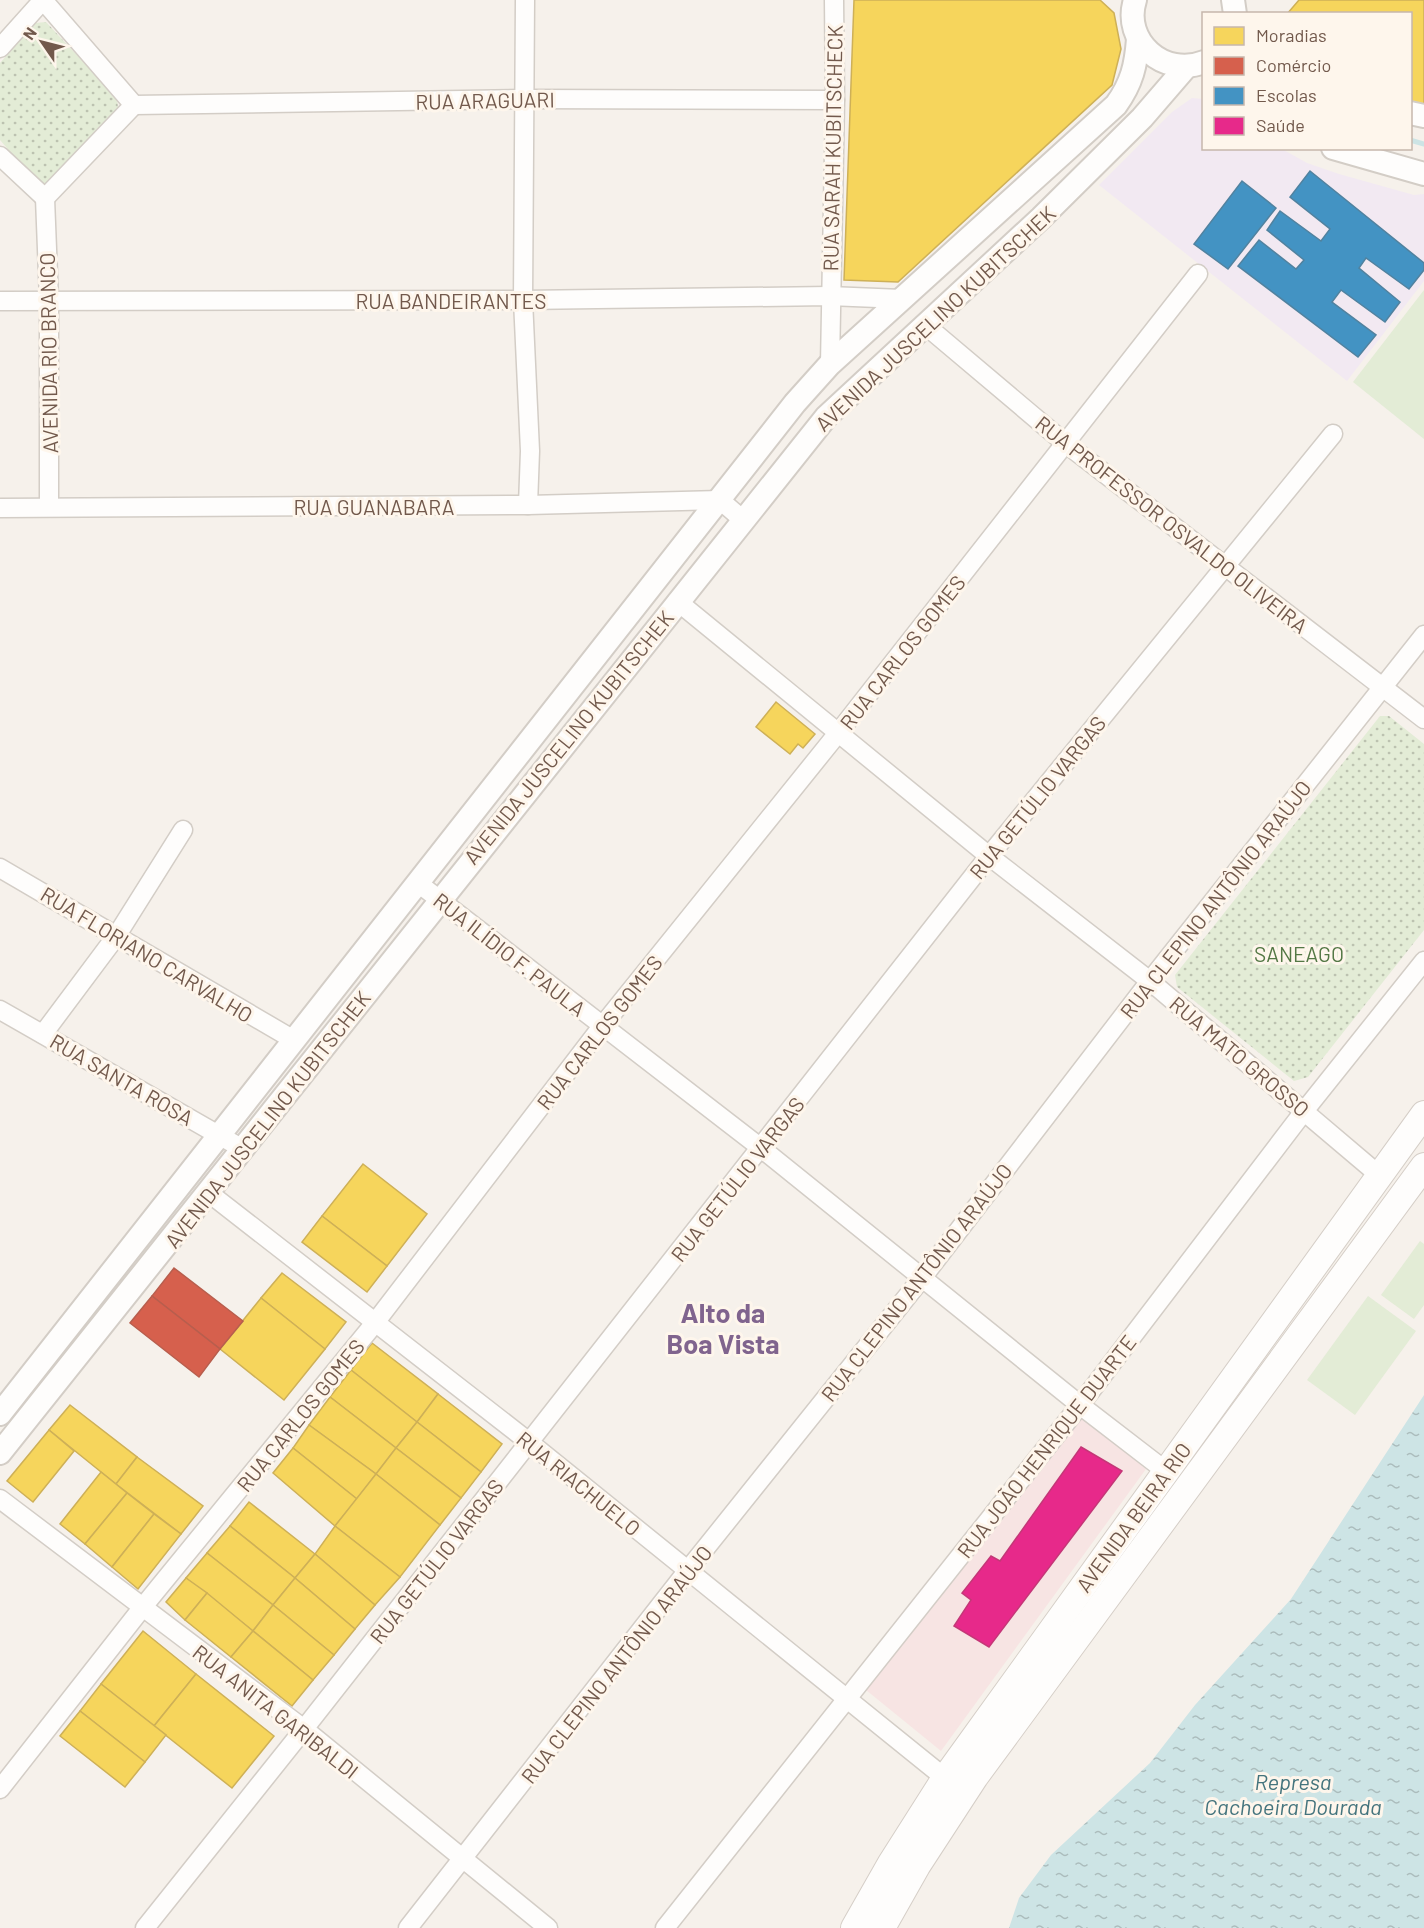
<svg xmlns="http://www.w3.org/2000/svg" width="1424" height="1928" font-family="Barlow,sans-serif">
<defs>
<pattern id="park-dots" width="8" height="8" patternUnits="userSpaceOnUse" patternTransform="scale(1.5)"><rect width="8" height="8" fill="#e3ecd6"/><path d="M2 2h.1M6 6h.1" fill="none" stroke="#bcc2b0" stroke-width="1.8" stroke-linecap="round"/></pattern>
<pattern id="water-ripples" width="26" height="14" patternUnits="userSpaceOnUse" patternTransform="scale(1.5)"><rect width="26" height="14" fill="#cde4e5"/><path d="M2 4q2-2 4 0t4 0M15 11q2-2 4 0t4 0" fill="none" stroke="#abbcbc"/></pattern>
</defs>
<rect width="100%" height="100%" fill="#f6f1eb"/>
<polygon fill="#f2e9f2" points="1192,98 1203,99 1204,148 1282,149 1307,163 1339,174 1414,195 1424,194 1424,281 1347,381 1099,185 1172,112"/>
<polygon fill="#f7e4e3" points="1079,1415 1146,1469 941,1751 866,1690"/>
<g fill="url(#park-dots)">
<polygon points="46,22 117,98 118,108 48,184 38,184 0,140 0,63 35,23"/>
<polygon points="1380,716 1389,716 1424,744 1424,930 1308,1077 1294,1081 1177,987 1175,975"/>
</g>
<g fill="#e3ecd6">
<polygon points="1424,290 1424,439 1353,382"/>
<polygon points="1420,1241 1424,1244 1424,1305 1414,1319 1381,1295"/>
<polygon points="1368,1296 1416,1331 1355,1415 1307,1380"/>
</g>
<polygon fill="url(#water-ripples)" points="1424,1395 1424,1928 1009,1928 1019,1898 1051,1855 1150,1763 1195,1705 1291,1599"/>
<g fill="#f6d55c" stroke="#ceb057" stroke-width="1.5">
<polygon points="854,0 1100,0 1114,13 1121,49 1112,85 898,282 844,280"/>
<polygon points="1299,0 1424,0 1424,106 1410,104 1410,14 1287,14"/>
<polygon points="776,702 815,734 803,748 798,744 790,754 756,727"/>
<polygon points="363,1164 427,1214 387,1266 322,1216"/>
<polygon points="322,1216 387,1266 367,1292 302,1242"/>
<polygon points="282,1273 346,1322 325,1349 261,1298"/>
<polygon points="261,1298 325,1349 284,1400 220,1349"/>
<polygon points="372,1343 438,1394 417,1422 351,1370"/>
<polygon points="351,1370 417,1422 396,1448 330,1397"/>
<polygon points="438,1394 502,1444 481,1472 417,1422"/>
<polygon points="330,1397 396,1448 376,1474 309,1425"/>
<polygon points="70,1405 137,1457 116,1484 49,1430"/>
<polygon points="417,1422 481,1472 461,1498 396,1448"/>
<polygon points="309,1425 376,1474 357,1499 293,1448"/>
<polygon points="49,1430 74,1451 33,1502 7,1481"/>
<polygon points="293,1448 357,1499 335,1526 273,1473"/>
<polygon points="396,1448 461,1498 440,1525 376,1474"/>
<polygon points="137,1457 203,1506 181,1534 116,1484"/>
<polygon points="101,1472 127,1493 85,1544 60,1524"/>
<polygon points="376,1474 440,1525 400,1577 335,1526"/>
<polygon points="127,1493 154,1514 112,1567 85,1544"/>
<polygon points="249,1502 315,1554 295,1578 230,1526"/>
<polygon points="154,1514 181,1534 138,1589 112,1567"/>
<polygon points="230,1526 295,1578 273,1605 207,1553"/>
<polygon points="335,1526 400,1577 375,1605 315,1554"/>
<polygon points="207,1553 273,1605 253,1631 186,1578"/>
<polygon points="315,1554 375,1605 355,1629 295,1578"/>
<polygon points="186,1578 207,1593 185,1620 166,1602"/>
<polygon points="295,1578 355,1629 334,1655 273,1605"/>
<polygon points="207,1593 253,1631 231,1657 185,1620"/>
<polygon points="273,1605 334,1655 313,1680 253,1631"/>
<polygon points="143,1631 196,1674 154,1726 101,1684"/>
<polygon points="253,1631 313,1680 292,1706 231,1657"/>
<polygon points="196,1674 274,1736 232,1788 154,1726"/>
<polygon points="101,1684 166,1735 145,1762 80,1711"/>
<polygon points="80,1711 145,1762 125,1787 60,1736"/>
</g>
<g fill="#d6604d" stroke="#b85e4d" stroke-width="1.5">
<polygon points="174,1268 243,1321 220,1349 152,1296"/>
<polygon points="152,1296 220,1349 199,1377 130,1323"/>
</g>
<g fill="#4393c3" stroke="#51829f" stroke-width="1.5">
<polygon points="1310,171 1424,263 1424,270 1409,289 1366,258 1359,268 1400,302 1385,322 1341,290 1332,302 1376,335 1358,357 1238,266 1259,240 1296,269 1304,260 1267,230 1280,211 1321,241 1330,229 1290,197"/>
<polygon points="1242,181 1276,208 1228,269 1194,244"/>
</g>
<polygon fill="#e7298a" stroke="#c43777" stroke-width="1.5" points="1081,1447 1122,1471 989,1647 954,1626 971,1600 962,1593 991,1556 1000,1561"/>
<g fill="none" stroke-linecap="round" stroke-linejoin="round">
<polyline stroke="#cde4e5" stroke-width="5" points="1410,140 1424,144"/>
<g stroke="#d3cdc6" stroke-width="21">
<g id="minor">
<polyline points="525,0 523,300 530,451 528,505"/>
<polyline points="0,48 43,0"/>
<polyline points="134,105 525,99 835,100"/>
<polyline points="0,156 45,198 134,105 43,0"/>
<polyline points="45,198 49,300 49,507"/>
<polyline points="0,301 523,300 829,296 902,299"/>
<polyline points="924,324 1065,443 1424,719"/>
<polyline points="830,364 835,100 834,0"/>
<polyline points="0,508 528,505 720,500 742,519"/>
<polyline points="677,601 989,856 1150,981 1379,1175"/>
<polyline points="0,868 294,1040"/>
<polyline points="418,883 761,1148 1080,1405 1167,1472"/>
<polyline points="0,1010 243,1149"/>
<polyline points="43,1034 117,935 183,830"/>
<polyline points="209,1193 529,1442 945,1778"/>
<polyline points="0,1499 304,1729 548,1928"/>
<polyline points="0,1789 142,1608 374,1324 603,1025 838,733 1198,274"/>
<polyline points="145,1928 304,1729 989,856 1333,434"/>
<polyline points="408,1928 688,1570 922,1278 1150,981 1424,635"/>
<polyline points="665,1928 1080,1405 1305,1110 1424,961"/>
</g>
</g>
<g stroke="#d3cdc6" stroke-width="26">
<g id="tertiary">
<path d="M1135 0C1122 41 1164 78 1204 62"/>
<polyline points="1233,0 1235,14"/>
<polyline points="1410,113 1424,116"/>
<polyline points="1333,148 1424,174"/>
<path d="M0 1414 795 403 830 364 1116 105C1132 83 1136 65 1138 39"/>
<polyline points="0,1453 826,417 1041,218 1142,118 1186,67"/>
</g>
</g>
<g stroke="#d5cec7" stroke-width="28">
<g id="secondary">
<polyline points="854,1928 891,1863 945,1778 1424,1114"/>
<polyline points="882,1928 917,1866 975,1777 1424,1166"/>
</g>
</g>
<use href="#minor" stroke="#fefdfc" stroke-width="18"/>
<use href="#tertiary" stroke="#fefdfc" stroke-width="22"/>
<use href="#secondary" stroke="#fefdfc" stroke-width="26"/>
</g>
<g text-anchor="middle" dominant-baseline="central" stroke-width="6" stroke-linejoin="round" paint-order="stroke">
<g font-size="21" fill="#72594c" stroke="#fef6ec">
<text transform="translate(485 100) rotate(-1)">RUA ARAGUARI</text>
<text transform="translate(832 148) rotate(-89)">RUA SARAH KUBITSCHECK</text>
<text x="451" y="300">RUA BANDEIRANTES</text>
<text transform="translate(935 318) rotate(-43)">AVENIDA JUSCELINO KUBITSCHEK</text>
<text transform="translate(48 353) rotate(-91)">AVENIDA RIO BRANCO</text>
<text x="374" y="506">RUA GUANABARA</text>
<text transform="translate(1172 524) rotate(38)">RUA PROFESSOR OSVALDO OLIVEIRA</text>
<text transform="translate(902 652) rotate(-52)">RUA CARLOS GOMES</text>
<text transform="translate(568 737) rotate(-51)">AVENIDA JUSCELINO KUBITSCHEK</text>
<text transform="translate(1037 797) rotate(-51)">RUA GETÚLIO VARGAS</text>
<text transform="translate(1215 899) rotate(-52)">RUA CLEPINO ANTÔNIO ARAÚJO</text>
<text transform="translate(147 954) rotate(31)">RUA FLORIANO CARVALHO</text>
<text transform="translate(510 954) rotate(38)">RUA ILÍDIO F. PAULA</text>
<text transform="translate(599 1032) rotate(-52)">RUA CARLOS GOMES</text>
<text transform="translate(1240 1056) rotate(40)">RUA MATO GROSSO</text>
<text transform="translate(122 1079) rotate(30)">RUA SANTA ROSA</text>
<text transform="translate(267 1119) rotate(-52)">AVENIDA JUSCELINO KUBITSCHEK</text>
<text transform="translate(737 1179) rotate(-52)">RUA GETÚLIO VARGAS</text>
<text transform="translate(916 1282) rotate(-52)">RUA CLEPINO ANTÔNIO ARAÚJO</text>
<text transform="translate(300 1415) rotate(-51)">RUA CARLOS GOMES</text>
<text transform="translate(1046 1446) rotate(-52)">RUA JOÃO HENRIQUE DUARTE</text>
<text transform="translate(579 1483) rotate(39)">RUA RIACHUELO</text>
<text transform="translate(1133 1517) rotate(-54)">AVENIDA BEIRA RIO</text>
<text transform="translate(436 1561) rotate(-52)">RUA GETÚLIO VARGAS</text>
<text transform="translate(616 1664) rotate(-52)">RUA CLEPINO ANTÔNIO ARAÚJO</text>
<text transform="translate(276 1711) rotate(38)">RUA ANITA GARIBALDI</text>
</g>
<g font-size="21" fill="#547845" stroke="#fef6ec">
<text x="1299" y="953">SANEAGO</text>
</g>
<g font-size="22" font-style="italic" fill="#44747d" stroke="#fef6ec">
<text x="1293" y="1781">Represa<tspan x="1293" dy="25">Cachoeira Dourada</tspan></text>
</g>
<g font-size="27" font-weight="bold" fill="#80648e" stroke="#fef6ec">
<text x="723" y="1312">Alto da<tspan x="723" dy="31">Boa Vista</tspan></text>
</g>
</g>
<rect x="1202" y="12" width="210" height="138" fill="#fef6ec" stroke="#c6b7ac" stroke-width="1.5"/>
<rect x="1214" y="27" width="30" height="18" fill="#f6d55c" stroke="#c6b7ac" stroke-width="1.5"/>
<text x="1256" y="42" font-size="18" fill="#72594c">Moradias</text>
<rect x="1214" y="57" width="30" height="18" fill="#d6604d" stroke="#c6b7ac" stroke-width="1.5"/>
<text x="1256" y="72" font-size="18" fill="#72594c">Comércio</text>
<rect x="1214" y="87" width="30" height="18" fill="#4393c3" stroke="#c6b7ac" stroke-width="1.5"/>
<text x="1256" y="102" font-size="18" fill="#72594c">Escolas</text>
<rect x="1214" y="117" width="30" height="18" fill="#e7298a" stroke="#c6b7ac" stroke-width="1.5"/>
<text x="1256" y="132" font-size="18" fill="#72594c">Saúde</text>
<g transform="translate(42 42) rotate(305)" stroke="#fef6ec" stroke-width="4.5" paint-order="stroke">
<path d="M0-4.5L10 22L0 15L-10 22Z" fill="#72594c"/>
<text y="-9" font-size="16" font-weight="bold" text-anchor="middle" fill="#72594c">N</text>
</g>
</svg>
